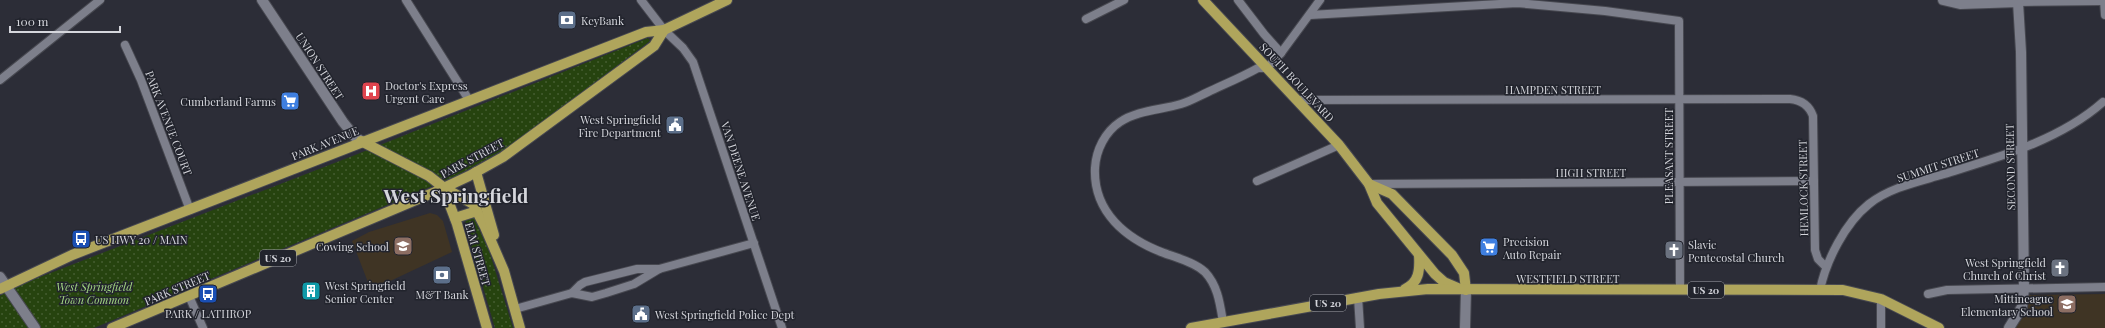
<svg xmlns="http://www.w3.org/2000/svg" width="2105" height="328" font-family="'Playfair Display',serif">
<defs>
<pattern id="park-dots" width="8" height="8" patternUnits="userSpaceOnUse"><rect width="8" height="8" fill="#26430f"/><path d="M2 2h.1M6 6h.1" fill="none" stroke="#455d31" stroke-width="1.8" stroke-linecap="round"/></pattern>
</defs>
<rect width="100%" height="100%" fill="#2c2d37"/>
<g fill="#3f3424">
<polygon points="430,213 437,215 443,221 452,252 371,290 352,241 369,232"/>
<polygon points="2105,294 2105,328 2015,328 2027,312 2029,295"/>
</g>
<g fill="url(#park-dots)">
<polygon points="648,38 650,41 510,146 456,176 94,328 0,328 0,296 17,286 355,155"/>
<polygon points="471,216 474,218 490,254 513,328 495,328 465,225 466,219"/>
</g>
<g fill="none" stroke-linecap="round" stroke-linejoin="round">
<g stroke="#474850" stroke-width="10">
<g id="street">
<polyline points="406,0 469,100"/>
<polyline points="641,0 664,30 683,48 693,62 782,328"/>
<polyline points="1238,0 1264,34 1281,53"/>
<polyline points="2104,0 2105,15"/>
<polyline points="2018,2 2105,1"/>
<polyline points="1310,15 1517,3 1605,11 1679,21 1680,290"/>
<polyline points="1086,19 1124,0"/>
<polyline points="125,45 141,80 190,210"/>
<polyline points="0,80 100,0"/>
<path d="M1297 100 1790 99C1801 100 1809 105 1813 116L1815 250 1818 259 1826 267"/>
<polyline points="1257,181 1339,145"/>
<polyline points="1372,184 1814,181"/>
<path d="M1820 290C1826 261 1845 223 1869 204 1889 188 1917 182 1941 175 1996 158 2059 141 2103 102"/>
<polyline points="572,293 580,285 585,282 637,269 659,269"/>
<polyline points="1928,294 1947,290 2105,287"/>
<polyline points="189,296 203,328"/>
<polyline points="1358,297 1360,328"/>
<polyline points="1881,299 1881,328"/>
<polyline points="515,309 572,293 592,297 606,293 634,284 659,269 754,243"/>
<path d="M1223 322C1220 304 1218 286 1205 272 1194 262 1177 258 1164 253 1126 239 1093 212 1095 168 1096 150 1105 132 1120 122 1138 110 1161 110 1181 104 1191 101 1199 96 1208 92 1225 84 1242 77 1258 68H1267L1281 53 1320 0"/>
</g>
</g>
<g stroke="#474850" stroke-width="12">
<g id="secondary">
<polyline points="262,0 343,122 355,137 361,141"/>
<polyline points="1943,0 1960,4 2018,2 2021,52 2024,289 2022,307 2009,328"/>
<polyline points="0,277 35,328"/>
<polyline points="1465,328 1466,290"/>
</g>
</g>
<g stroke="#474850" stroke-width="12">
<g id="primary">
<polyline points="1203,0 1339,145 1369,184 1377,203 1435,274 1444,282 1458,288"/>
<polyline points="361,141 429,176 443,187 473,204 485,227 504,271 520,328"/>
<polyline points="476,172 494,235"/>
<polyline points="1369,184 1392,194 1452,255 1464,273 1466,290"/>
<polyline points="443,187 457,224 487,328"/>
<polyline points="455,218 477,211"/>
<polyline points="0,289 72,255 646,32 664,30"/>
<path d="M1405 289C1419 283 1420 270 1419 255"/>
<polyline points="112,328 435,192 469,176 503,157 654,46 664,30 727,0"/>
<polyline points="1191,328 1379,294 1428,289 1843,290 1881,299 1939,328"/>
</g>
</g>
<use href="#street" stroke="#7d7f8b" stroke-width="8"/>
<use href="#secondary" stroke="#7d7f8b" stroke-width="10"/>
<use href="#primary" stroke="#afa55c" stroke-width="10"/>
</g>
<defs>
<g id="bank-square" transform="scale(1)"><rect x="-9" y="-9" width="18" height="18" rx="4" fill="#5c6f8a" stroke="#22242d"/><path d="M-6-4H6V4H-6ZM0-2.3a2.3 2.3 0 1 0 0 4.6a2.3 2.3 0 1 0 0-4.6Z" fill="#fff"/></g>
<g id="hospital-square" transform="scale(1)"><rect x="-9" y="-9" width="18" height="18" rx="4" fill="#e0444e" stroke="#22242d"/><path d="M-5-5h3v3.5h4V-5h3V5h-3V1.5h-4V5h-3Z" fill="#fff"/></g>
<g id="supermarket-square" transform="scale(1)"><rect x="-9" y="-9" width="18" height="18" rx="4" fill="#3f7fe0" stroke="#22242d"/><path d="M-6-5.5h2.5l.6 2H6L4.5 2H-2.5L-4.4-4H-6ZM-1.5 3.2a1.3 1.3 0 1 0 .1 0ZM3 3.2a1.3 1.3 0 1 0 .1 0Z" fill="#fff"/></g>
<g id="civic-square" transform="scale(1)"><rect x="-9" y="-9" width="18" height="18" rx="4" fill="#5c6f8a" stroke="#22242d"/><path d="M-.6-6.5H3V-4.5H.6V-3L4-1V1h2V6H-6V1h2V-1L-.6-3ZM-1.2 2.5V6h2.4V2.5Z" fill="#fff"/></g>
<g id="bus-square" transform="scale(1)"><rect x="-9" y="-9" width="18" height="18" rx="4" fill="#1a4fb4" stroke="#22242d"/><path d="M-5-6H5V4H4V6H2V4H-2V6H-4V4H-5ZM-3.5-4V0h7V-4ZM-3.5 1.2v1.5H-2V1.2ZM2 1.2v1.5H3.5V1.2Z" fill="#fff"/></g>
<g id="school-square" transform="scale(1)"><rect x="-9" y="-9" width="18" height="18" rx="4" fill="#8d6e63" stroke="#22242d"/><path d="M0-5L7-2L0 1L-7-2ZM-4 1L0 2.5L4 1V4Q0 6-4 4Z" fill="#fff"/></g>
<g id="church-square" transform="scale(1)"><rect x="-9" y="-9" width="18" height="18" rx="4" fill="#6b7280" stroke="#22242d"/><path d="M-1.2-6h2.4v3.5h3.3v2.4h-3.3V6h-2.4V-.1h-3.3v-2.4h3.3Z" fill="#fff"/></g>
<g id="building-square" transform="scale(1)"><rect x="-9" y="-9" width="18" height="18" rx="4" fill="#0f9aa8" stroke="#22242d"/><path d="M-4-6H4V6H1V3H-1V6H-4ZM-2.5-4.3h1.7v1.8h-1.7ZM.8-4.3h1.7v1.8H.8ZM-2.5-1h1.7V.8h-1.7ZM.8-1h1.7V.8H.8Z" fill="#fff"/></g>
</defs>
<g fill-rule="evenodd">
<use href="#bank-square" x="567" y="20"/>
<use href="#hospital-square" x="371" y="91"/>
<use href="#supermarket-square" x="290" y="101"/>
<use href="#civic-square" x="675" y="125"/>
<use href="#bus-square" x="81" y="239"/>
<use href="#school-square" x="403" y="246"/>
<use href="#supermarket-square" x="1489" y="247"/>
<use href="#church-square" x="1674" y="250"/>
<use href="#church-square" x="2060" y="268"/>
<use href="#bank-square" x="442" y="275"/>
<use href="#building-square" x="311" y="291"/>
<use href="#bus-square" x="208" y="294"/>
<use href="#school-square" x="2067" y="304"/>
<use href="#civic-square" x="641" y="314"/>
</g>
<g text-anchor="middle" dominant-baseline="central" stroke-width="3" stroke-linejoin="round" paint-order="stroke">
<g fill="#22242d" stroke="#9fa1a8" stroke-width="1">
<rect x="260" y="250" width="36" height="16" rx="3"/>
<rect x="1688" y="282" width="36" height="16" rx="3"/>
<rect x="1310" y="295" width="36" height="16" rx="3"/>
</g>
<g font-size="10" font-weight="bold" fill="#d5d6dc">
<text x="278" y="258">US 20</text>
<text x="1706" y="290">US 20</text>
<text x="1328" y="303">US 20</text>
</g>
<g font-size="11" fill="#d5d6dc" stroke="#22242d" text-anchor="start">
<text x="581" y="20">KeyBank</text>
<text x="385" y="85">Doctor's Express<tspan x="385" dy="13">Urgent Care</tspan></text>
<text x="276" y="101" text-anchor="end">Cumberland Farms</text>
<text x="661" y="119" text-anchor="end">West Springfield<tspan x="661" dy="13">Fire Department</tspan></text>
<text x="95" y="239">US HWY 20 / MAIN</text>
<text x="1503" y="241">Precision<tspan x="1503" dy="13">Auto Repair</tspan></text>
<text x="1688" y="244">Slavic<tspan x="1688" dy="13">Pentecostal Church</tspan></text>
<text x="389" y="246" text-anchor="end">Cowing School</text>
<text x="2046" y="262" text-anchor="end">West Springfield<tspan x="2046" dy="13">Church of Christ</tspan></text>
<text x="325" y="285">West Springfield<tspan x="325" dy="13">Senior Center</tspan></text>
<text x="442" y="294" text-anchor="middle">M&amp;T Bank</text>
<text x="2053" y="298" text-anchor="end">Mittineague<tspan x="2053" dy="13">Elementary School</tspan></text>
<text x="208" y="313" text-anchor="middle">PARK / LATHROP</text>
<text x="655" y="314">West Springfield Police Dept</text>
</g>
<g font-size="11" fill="#d5d6dc" stroke="#22242d">
<text transform="translate(320 66) rotate(57)">UNION STREET</text>
<text transform="translate(1297 82) rotate(47)">SOUTH BOULEVARD</text>
<text x="1553" y="89">HAMPDEN STREET</text>
<text transform="translate(169 123) rotate(69)">PARK AVENUE COURT</text>
<text transform="translate(325 143) rotate(-22)">PARK AVENUE</text>
<text transform="translate(1668 156) rotate(-90)">PLEASANT STREET</text>
<text transform="translate(472 158) rotate(-28)">PARK STREET</text>
<text transform="translate(1938 165) rotate(-18)">SUMMIT STREET</text>
<text transform="translate(2010 167) rotate(-91)">SECOND STREET</text>
<text transform="translate(741 171) rotate(72)">VAN DEENE AVENUE</text>
<text x="1591" y="172">HIGH STREET</text>
<text transform="translate(1803 188) rotate(-91)">HEMLOCK STREET</text>
<text transform="translate(478 254) rotate(74)">ELM STREET</text>
<text x="1568" y="278">WESTFIELD STREET</text>
<text transform="translate(177 288) rotate(-23)">PARK STREET</text>
</g>
<g font-size="11" font-style="italic" fill="#a2d582" stroke="#22242d">
<text x="94" y="286">West Springfield<tspan x="94" dy="13">Town Common</tspan></text>
</g>
<g font-size="19" font-weight="bold" fill="#d5d6dc" stroke="#22242d">
<text x="456" y="195">West Springfield</text>
</g>
</g>
<path d="M10 26v6h110v-6" fill="none" stroke="#d5d6dc" stroke-width="2"/>
<text x="16" y="26" font-size="12" fill="#d5d6dc" stroke="#22242d" stroke-width="3" paint-order="stroke">100 m</text>
</svg>
